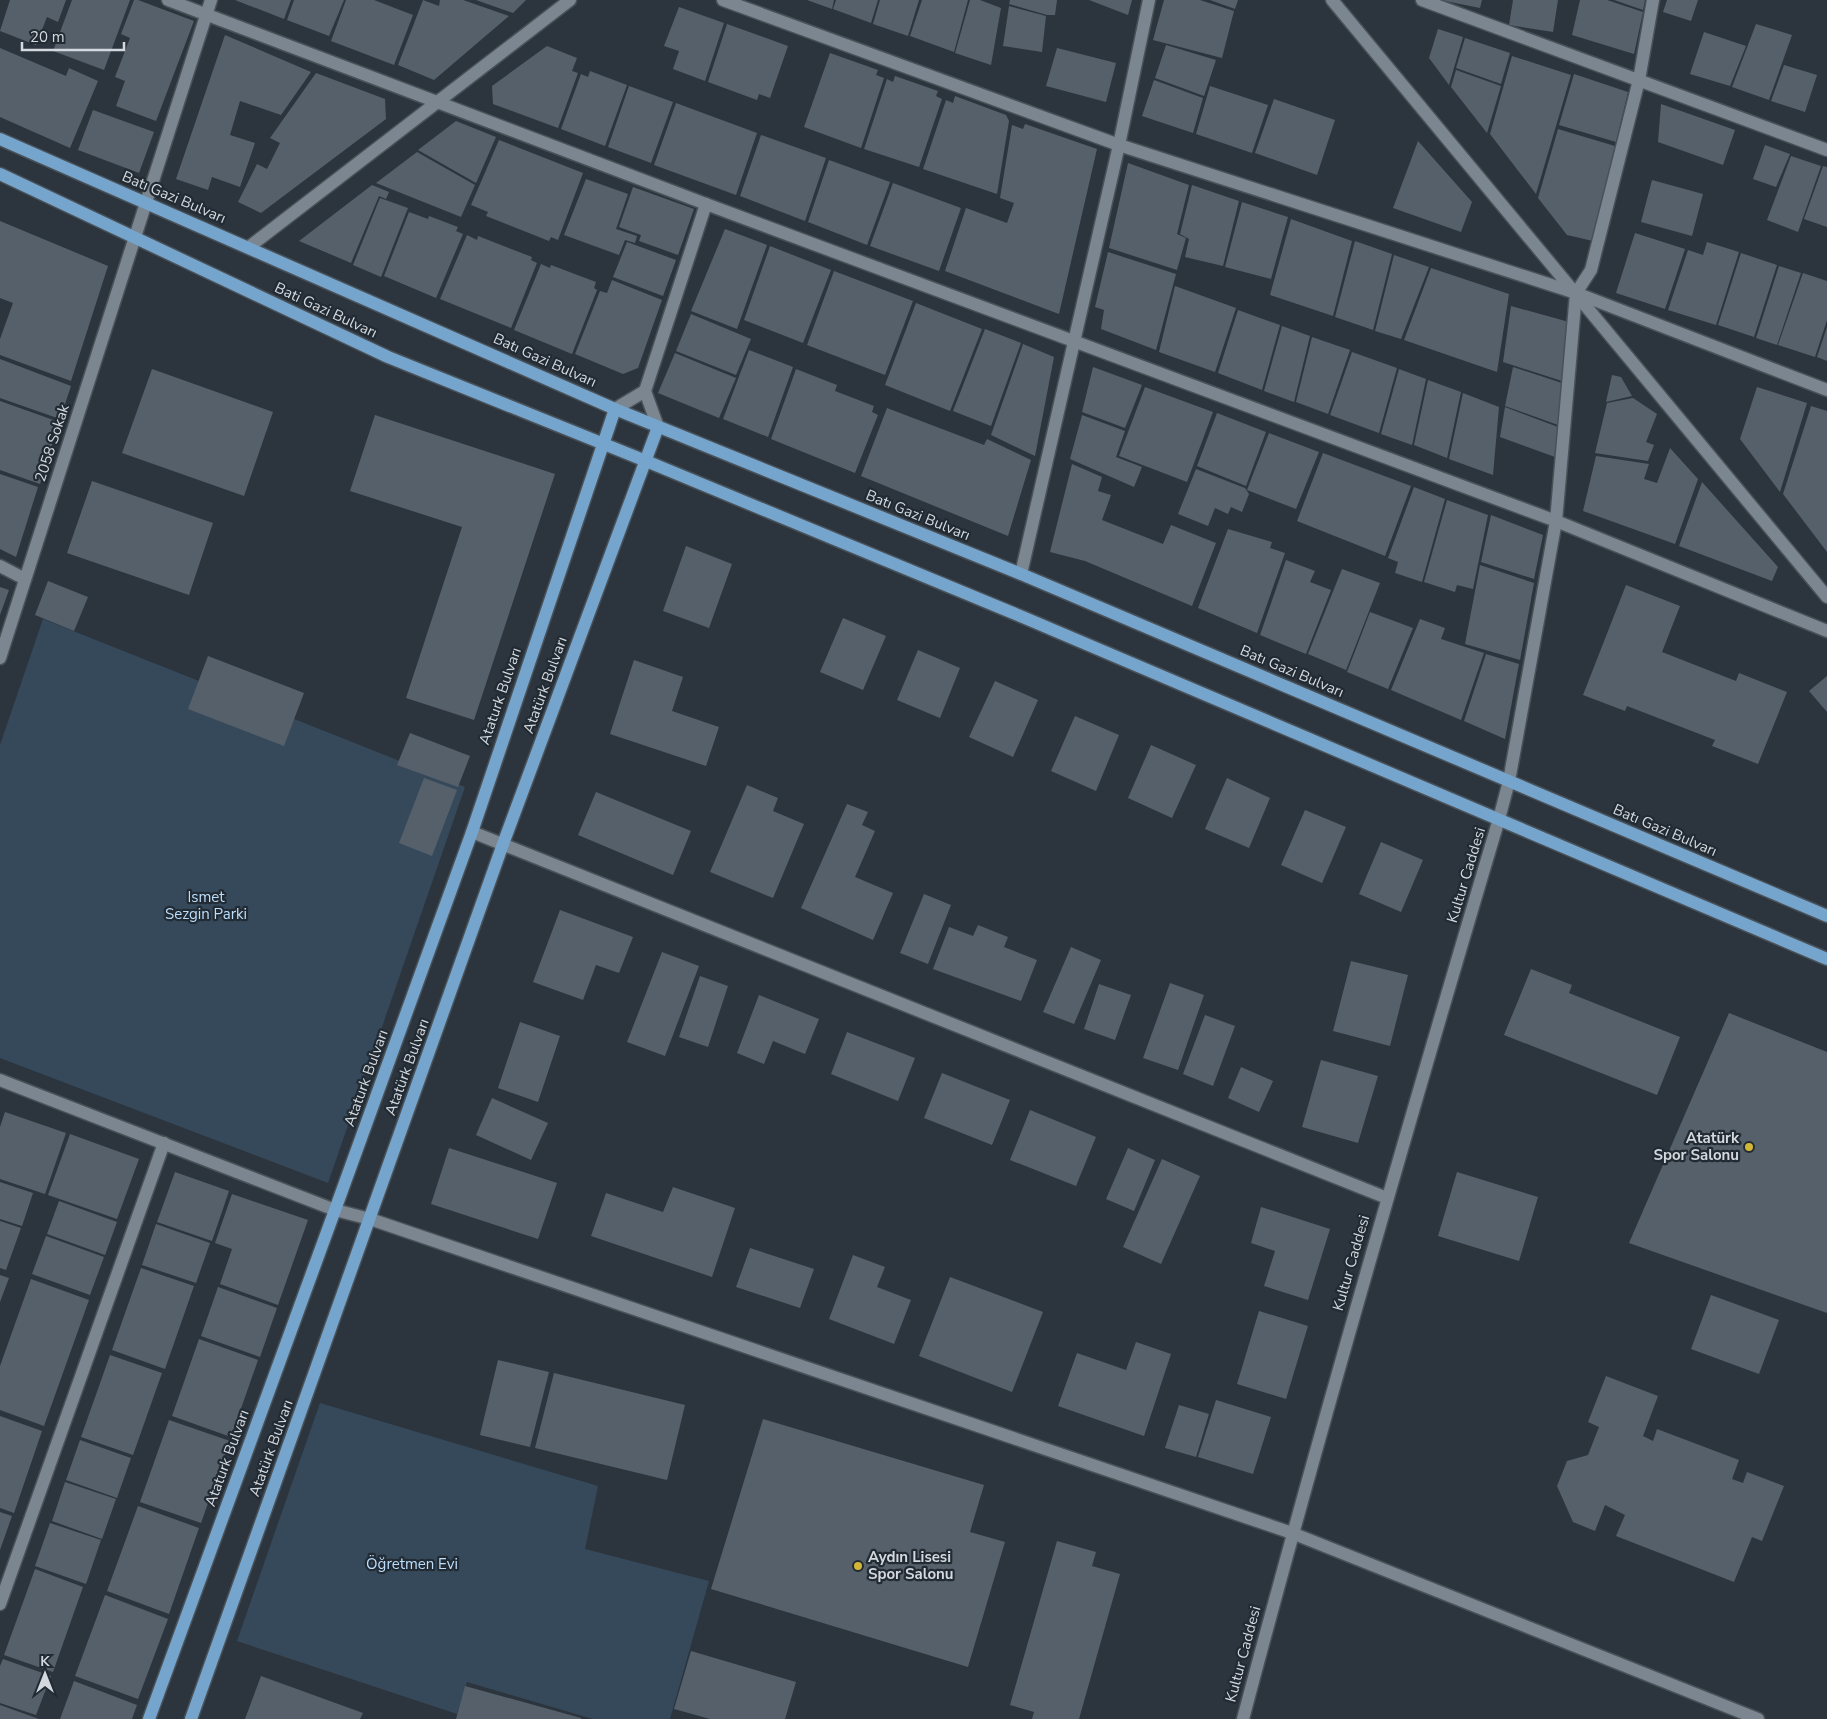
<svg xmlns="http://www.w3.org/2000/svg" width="1827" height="1719" font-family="'Nunito Sans',sans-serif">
<rect width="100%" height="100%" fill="#2c353e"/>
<g fill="#36495b">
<polygon points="43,619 465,787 328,1183 0,1058 0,745"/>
<polygon points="320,1403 598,1486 585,1549 709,1581 670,1719 593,1719 467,1682 457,1714 237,1641"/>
</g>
<g fill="#56606a">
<polygon points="10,0 66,0 58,22 47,17 36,45 0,31"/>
<polygon points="72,0 130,0 104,70 53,51"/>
<polygon points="134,0 138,0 194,21 156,121 116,106 125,81 115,77 130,38 121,34"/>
<polygon points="235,0 291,0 284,19"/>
<polygon points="294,0 344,0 329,36 287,20"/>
<polygon points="346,0 374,0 413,15 394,65 331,41"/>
<polygon points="423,0 439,6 440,0 463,0 509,16 434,80 398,65"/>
<polygon points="476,0 526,0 513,13"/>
<polygon points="807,0 834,0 832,9"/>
<polygon points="836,0 878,0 871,23 833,9"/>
<polygon points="880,0 919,0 908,36 873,24"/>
<polygon points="922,0 968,0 954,52 910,36"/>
<polygon points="970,0 980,0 1001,8 991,65 955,53"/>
<polygon points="1010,0 1057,0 1055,15 1047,15 1009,4"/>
<polygon points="1089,0 1132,0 1128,15"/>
<polygon points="1164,0 1200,0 1234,11 1222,58 1153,40"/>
<polygon points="1210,0 1238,0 1235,9"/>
<polygon points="1440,0 1482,0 1480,8"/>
<polygon points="1513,0 1558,0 1553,32 1509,25"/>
<polygon points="1580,0 1607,0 1643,12 1634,54 1572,35"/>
<polygon points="1614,0 1645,0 1643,10"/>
<polygon points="1667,0 1698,0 1691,21 1663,12"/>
<polygon points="1009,6 1046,16 1042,52 1003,46"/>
<polygon points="679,7 724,23 705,81 673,69 679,51 664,46"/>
<polygon points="727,24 788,46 770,98 759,94 757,100 708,82"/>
<polygon points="1756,24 1792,35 1769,100 1732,87"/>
<polygon points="1438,29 1463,37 1449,85 1429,58"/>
<polygon points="1704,32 1746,46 1730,86 1690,74"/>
<polygon points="225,35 311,72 281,115 240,101 230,135 255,143 240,187 212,177 208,190 176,179"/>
<polygon points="1465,38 1510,53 1501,84 1456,68"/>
<polygon points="1166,45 1216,60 1204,96 1155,78"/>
<polygon points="547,46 577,58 572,71 578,73 558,128 493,104 492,86"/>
<polygon points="0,48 66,76 69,68 98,81 70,148 0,117"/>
<polygon points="1057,48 1116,63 1106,102 1046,86"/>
<polygon points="830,53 878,70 876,75 884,78 861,148 804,127"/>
<polygon points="1512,56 1571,75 1536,194 1490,134"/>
<polygon points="1784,65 1817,75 1805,112 1771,101"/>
<polygon points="1456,70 1501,86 1487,133 1451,87"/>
<polygon points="590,71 627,85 605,146 561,129 581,74 588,77"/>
<polygon points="316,73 385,99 386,119 261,213 238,202 257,164 267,169 280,143 270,138"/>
<polygon points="1574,74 1628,92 1616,142 1559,125"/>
<polygon points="895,76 938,91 936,96 942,99 919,167 864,149 887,79 893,82"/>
<polygon points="1154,80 1203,98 1193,133 1142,116"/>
<polygon points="629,86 673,102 651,163 608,147"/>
<polygon points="1210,86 1268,105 1252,153 1196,134"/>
<polygon points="955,96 1006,115 1009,121 997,194 923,169 946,100 953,103"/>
<polygon points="1274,99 1335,120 1317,175 1255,153"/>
<polygon points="676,103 757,133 736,195 654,165"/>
<polygon points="1661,104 1735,130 1723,165 1658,142"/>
<polygon points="93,110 154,132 139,173 78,150"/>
<polygon points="456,121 496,137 476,183 418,150"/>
<polygon points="1025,124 1097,149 1059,314 945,271 966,208 1007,223 1014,203 1000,198 1012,125 1023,129"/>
<polygon points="1558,129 1615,146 1593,241 1567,235 1538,198"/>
<polygon points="761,135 826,158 805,221 740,196"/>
<polygon points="499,140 583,173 558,240 551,237 549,241 486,216 488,212 471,205"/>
<polygon points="1418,141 1472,202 1461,232 1393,208"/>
<polygon points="1765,145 1790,154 1776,187 1753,179"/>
<polygon points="417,152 475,185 461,217 376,183"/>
<polygon points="1791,156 1821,166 1798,232 1767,220"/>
<polygon points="829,160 890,182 867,245 808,222"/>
<polygon points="1128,163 1189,185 1177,234 1186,238 1177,270 1109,248"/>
<polygon points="1823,166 1827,167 1827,227 1804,219"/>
<polygon points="586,179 628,194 616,229 637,236 635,243 625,240 619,255 564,235"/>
<polygon points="1652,180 1703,194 1692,236 1641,222"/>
<polygon points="893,183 961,208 939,271 870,246"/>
<polygon points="372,185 389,192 386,199 379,196 351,263 299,241"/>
<polygon points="1192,185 1239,201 1223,266 1185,257 1189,239 1180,234"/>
<polygon points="633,187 694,209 678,255 639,241 641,235 619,227"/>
<polygon points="380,198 408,208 381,277 353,265"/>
<polygon points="1242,202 1288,217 1271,279 1225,267"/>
<polygon points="409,212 428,219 429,216 458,227 456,231 463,234 436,298 384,276"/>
<polygon points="1291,219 1352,241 1333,316 1270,295"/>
<polygon points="0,221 108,266 71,381 0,355 0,339 13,303 0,298"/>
<polygon points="725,229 767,245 737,329 691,311"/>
<polygon points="1635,233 1685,249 1665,309 1616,293"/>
<polygon points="467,235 477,240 478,236 532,257 531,260 537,263 511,328 440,299"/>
<polygon points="1355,241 1392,254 1373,330 1335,317"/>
<polygon points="627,242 676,260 663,296 613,277"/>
<polygon points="1707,242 1739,252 1716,325 1668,310 1688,250 1703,255"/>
<polygon points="770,246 831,270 803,343 744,320"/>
<polygon points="1108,252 1176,274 1156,350 1101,329 1104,310 1095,307"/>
<polygon points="1741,253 1777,265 1754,337 1718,325"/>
<polygon points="1394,255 1429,267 1401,339 1375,331"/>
<polygon points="541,264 550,268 551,265 596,282 594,288 597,290 572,354 514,330"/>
<polygon points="1779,266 1801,273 1777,345 1756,338"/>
<polygon points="1431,268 1509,294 1497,372 1404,340"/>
<polygon points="834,271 913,301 885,375 807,345"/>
<polygon points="1803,273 1827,281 1827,320 1815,357 1778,345"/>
<polygon points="612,280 662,300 638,368 623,374 575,354 600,291 607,293"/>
<polygon points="1175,286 1236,308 1215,372 1159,352"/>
<polygon points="916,303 982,329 950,411 885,385"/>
<polygon points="1511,306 1569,322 1562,381 1503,362"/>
<polygon points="1238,310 1280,325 1262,390 1218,373"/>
<polygon points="691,314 751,339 736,375 676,351"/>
<polygon points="1282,326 1310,336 1294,402 1264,391"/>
<polygon points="1827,327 1827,361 1817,357"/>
<polygon points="985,329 1021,343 991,426 953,411"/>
<polygon points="1312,337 1350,350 1328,414 1296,402"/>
<polygon points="1023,344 1054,357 1035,456 991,435"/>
<polygon points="749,350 793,367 768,437 723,419"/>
<polygon points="1352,352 1397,368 1379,433 1330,415"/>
<polygon points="675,353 736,378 719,418 658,393"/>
<polygon points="0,359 71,386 60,419 0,398"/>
<polygon points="1093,367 1142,385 1125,428 1082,412"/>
<polygon points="1513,367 1562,383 1558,425 1505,406"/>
<polygon points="152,369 273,412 244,496 122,453"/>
<polygon points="796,369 837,385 835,391 874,406 872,412 878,415 855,473 771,439"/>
<polygon points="1399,369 1426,379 1412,445 1381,434"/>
<polygon points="1612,375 1621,377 1632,396 1606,402"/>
<polygon points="1428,380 1461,392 1447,458 1414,445"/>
<polygon points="1145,387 1213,412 1187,482 1119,456"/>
<polygon points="1757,387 1807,403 1780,492 1740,439"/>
<polygon points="1463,393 1499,407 1493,475 1449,459"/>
<polygon points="1633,398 1657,414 1646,442 1654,445 1648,461 1595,453 1607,403"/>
<polygon points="0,401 59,422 40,484 0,470"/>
<polygon points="1811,406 1827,411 1827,552 1783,494"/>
<polygon points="1505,407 1558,427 1555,457 1500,437"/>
<polygon points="887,408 984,445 987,439 1031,460 1008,536 861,476"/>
<polygon points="1217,413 1266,432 1246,486 1197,466"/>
<polygon points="375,415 555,474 474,720 406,698 462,527 350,491"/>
<polygon points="1082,415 1125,431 1116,457 1142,467 1134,487 1070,459"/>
<polygon points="1269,433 1319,452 1296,509 1247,490"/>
<polygon points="1670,448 1698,479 1675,544 1583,511 1596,456 1649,464 1644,479 1657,483"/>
<polygon points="1323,453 1411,486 1385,556 1297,521"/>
<polygon points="1072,464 1102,477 1098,491 1111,495 1102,520 1163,544 1171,525 1216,543 1192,606 1085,561 1050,552"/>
<polygon points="1196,469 1245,488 1249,494 1242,512 1231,507 1228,514 1215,508 1208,526 1178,514"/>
<polygon points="0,474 38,487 16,557 0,549"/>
<polygon points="92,481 213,523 189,595 67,553"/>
<polygon points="1702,482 1778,567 1772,581 1679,546"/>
<polygon points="1414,487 1445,499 1422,582 1395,573 1398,562 1388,558"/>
<polygon points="1447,500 1488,515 1473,589 1457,585 1455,592 1424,582"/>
<polygon points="1491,515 1543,535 1534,579 1481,562"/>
<polygon points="1228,529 1272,542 1270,548 1285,553 1257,633 1198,608"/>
<polygon points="686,546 732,564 709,628 663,611"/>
<polygon points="1286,560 1315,571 1310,582 1331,590 1306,654 1260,635"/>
<polygon points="1480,565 1534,583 1520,660 1465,644"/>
<polygon points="1342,569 1380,583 1346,670 1308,654"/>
<polygon points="48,581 88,597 74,631 35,615"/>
<polygon points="1626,585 1680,606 1662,652 1736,681 1739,673 1787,692 1758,764 1712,746 1715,740 1627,706 1625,711 1583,695"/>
<polygon points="0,587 9,590 0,615"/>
<polygon points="1370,612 1413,628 1388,689 1347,672"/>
<polygon points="843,618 886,636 863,690 820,672"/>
<polygon points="1420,619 1445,628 1441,639 1484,653 1461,720 1391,690"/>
<polygon points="918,650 960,668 940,718 897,700"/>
<polygon points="1486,654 1519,664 1505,739 1464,721"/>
<polygon points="208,656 304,693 284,746 188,709"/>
<polygon points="634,660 683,677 672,711 719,727 706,766 610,734"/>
<polygon points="1827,676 1827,712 1809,691"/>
<polygon points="995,681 1038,700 1013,757 969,737"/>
<polygon points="1075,716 1119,735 1096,791 1051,771"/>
<polygon points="410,733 470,756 458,787 397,765"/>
<polygon points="1151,745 1196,765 1172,818 1128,798"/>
<polygon points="424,778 457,790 432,856 399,843"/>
<polygon points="1227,778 1270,798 1249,848 1205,829"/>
<polygon points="747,785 778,798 773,811 804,824 773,898 710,872"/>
<polygon points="596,792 691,831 673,875 578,835"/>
<polygon points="847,804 868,812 862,825 875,831 855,877 893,893 873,940 801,908"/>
<polygon points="1305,810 1346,827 1322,883 1281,865"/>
<polygon points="1381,842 1423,860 1401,912 1359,894"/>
<polygon points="924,894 951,905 928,964 900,953"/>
<polygon points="560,910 633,937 619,973 596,965 583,1000 533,982"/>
<polygon points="978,925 1008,937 1004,947 1037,960 1021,1001 933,969 949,927 973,936"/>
<polygon points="1071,947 1101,960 1074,1024 1043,1012"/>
<polygon points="662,952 699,966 665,1056 627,1042"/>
<polygon points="1351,961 1408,975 1390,1046 1333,1031"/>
<polygon points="1531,969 1572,985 1569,993 1680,1037 1657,1095 1504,1035"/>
<polygon points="700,976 728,986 708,1047 679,1037"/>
<polygon points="1170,983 1204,995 1178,1070 1143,1058"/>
<polygon points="1099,984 1131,995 1115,1040 1084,1029"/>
<polygon points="759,995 819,1019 805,1054 773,1041 764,1064 737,1053"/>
<polygon points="1729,1013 1827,1052 1827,1313 1629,1243"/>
<polygon points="1205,1015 1235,1026 1213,1086 1183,1074"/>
<polygon points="520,1022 560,1036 538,1102 498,1088"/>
<polygon points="847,1032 915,1058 898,1101 831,1074"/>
<polygon points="1321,1060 1378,1076 1358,1143 1302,1127"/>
<polygon points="1241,1067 1273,1081 1259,1112 1228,1098"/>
<polygon points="942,1073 1010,1100 992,1145 924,1118"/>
<polygon points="492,1098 548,1123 531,1160 476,1135"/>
<polygon points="1030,1110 1096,1137 1076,1186 1010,1160"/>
<polygon points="5,1112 66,1133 45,1194 0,1179 0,1127"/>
<polygon points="70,1134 139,1159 117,1219 48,1195"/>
<polygon points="449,1148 557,1183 538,1239 431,1204"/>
<polygon points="1128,1148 1155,1160 1134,1211 1106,1199"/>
<polygon points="1162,1159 1200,1176 1161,1264 1123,1247"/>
<polygon points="175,1172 229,1191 212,1241 157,1222"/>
<polygon points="1457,1172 1538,1197 1519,1261 1438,1236"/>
<polygon points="0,1182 33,1193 22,1226 0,1219"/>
<polygon points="673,1187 735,1208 712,1277 591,1236 606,1193 663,1212"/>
<polygon points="232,1194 308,1220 278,1305 220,1284 232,1249 215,1243"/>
<polygon points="59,1201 117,1222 105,1255 47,1234"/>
<polygon points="1261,1207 1330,1229 1308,1300 1264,1286 1275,1251 1251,1243"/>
<polygon points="0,1221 21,1228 6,1270 0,1268"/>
<polygon points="156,1224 210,1243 196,1283 142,1265"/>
<polygon points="46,1236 104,1257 90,1295 32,1274"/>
<polygon points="750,1248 814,1269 800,1308 736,1287"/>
<polygon points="853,1255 885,1267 877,1287 911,1300 894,1344 829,1319"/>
<polygon points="141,1268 194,1286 165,1369 112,1350"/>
<polygon points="0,1275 9,1278 0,1302"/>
<polygon points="950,1277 1043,1312 1012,1392 919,1356"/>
<polygon points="31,1279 89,1300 44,1426 0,1410 0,1366"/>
<polygon points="218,1287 277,1308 260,1357 201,1336"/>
<polygon points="1711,1295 1779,1320 1759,1374 1691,1349"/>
<polygon points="1259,1311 1308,1326 1286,1399 1237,1384"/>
<polygon points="199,1339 258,1360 231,1437 172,1416"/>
<polygon points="1136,1342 1171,1354 1144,1436 1058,1406 1077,1353 1126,1370"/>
<polygon points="110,1355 162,1373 133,1455 81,1437"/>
<polygon points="498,1360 549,1372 530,1447 480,1435"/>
<polygon points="554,1373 685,1405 667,1480 535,1448"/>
<polygon points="1606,1376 1658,1396 1643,1436 1653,1441 1657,1429 1739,1460 1732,1479 1743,1483 1747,1472 1784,1486 1762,1541 1752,1537 1734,1582 1616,1536 1625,1515 1605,1505 1595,1531 1573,1522 1557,1486 1567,1461 1588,1455 1599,1427 1588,1422"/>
<polygon points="1216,1400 1271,1417 1253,1474 1198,1457"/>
<polygon points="1179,1405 1209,1414 1196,1457 1165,1448"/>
<polygon points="0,1416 42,1431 14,1513 0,1508"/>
<polygon points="763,1419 984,1485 970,1532 1005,1542 968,1667 711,1589"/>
<polygon points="169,1420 230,1441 201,1523 140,1502"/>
<polygon points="80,1440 131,1458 117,1498 66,1480"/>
<polygon points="65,1482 116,1499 102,1539 52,1521"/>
<polygon points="138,1506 199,1528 169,1614 107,1591"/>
<polygon points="0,1512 12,1516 0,1550"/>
<polygon points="50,1523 101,1540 86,1584 35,1566"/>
<polygon points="1057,1541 1096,1552 1092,1566 1120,1574 1079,1719 1032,1719 1034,1712 1010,1705"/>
<polygon points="35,1569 83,1587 53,1672 4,1655"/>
<polygon points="105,1595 168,1619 138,1699 75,1676"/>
<polygon points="691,1651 796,1682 785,1719 710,1719 674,1709"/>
<polygon points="3,1659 51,1676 36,1715 0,1703 0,1666"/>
<polygon points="261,1676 363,1713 360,1719 245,1719"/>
<polygon points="74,1681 137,1705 132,1719 60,1719"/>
<polygon points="465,1686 581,1718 581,1719 456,1719"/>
<polygon points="0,1705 39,1719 0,1719"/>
</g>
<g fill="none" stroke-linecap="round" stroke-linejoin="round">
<g stroke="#495158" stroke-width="15">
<g id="street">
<polyline points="168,0 706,204 1556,521 1827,631"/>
<polyline points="1422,0 1827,150"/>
<polyline points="249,247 570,0"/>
<polyline points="615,409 645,391"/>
<polyline points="658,427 645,391 706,204"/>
<polyline points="0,566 25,579"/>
<polyline points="1021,574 1119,145 1149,0"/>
<polyline points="0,658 211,0"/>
<polyline points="1499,819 1509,781 1556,521 1576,293 1591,270 1639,80 1653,0"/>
<polyline points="472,832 1387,1198"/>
<polyline points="0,1604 164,1143"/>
</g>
</g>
<g stroke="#495158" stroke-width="15">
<g id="secondary">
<polyline points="723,0 1119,145 1576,293 1827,390"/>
<polyline points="1332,0 1827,597"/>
<polyline points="0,1080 335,1210 370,1219 1292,1533 1758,1719"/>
<path d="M1243 1719C1323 1417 1410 1118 1499 819"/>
</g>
</g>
<g stroke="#495158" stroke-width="15">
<g id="primary">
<polyline points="0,139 615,409 1021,574 1827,916"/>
<polyline points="0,174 388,357 646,461 1025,618 1827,959"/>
<polyline points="149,1719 335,1210 472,832 615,409"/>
<polyline points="191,1719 503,844 658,427"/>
</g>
</g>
<use href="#street" stroke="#7b8690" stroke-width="12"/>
<use href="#secondary" stroke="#7b8690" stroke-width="12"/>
<use href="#primary" stroke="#75a4cd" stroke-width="12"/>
</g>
<g fill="#d2b635" stroke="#222b33" stroke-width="2">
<circle cx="1749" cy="1147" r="5"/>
<circle cx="858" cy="1566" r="5"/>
</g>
<g text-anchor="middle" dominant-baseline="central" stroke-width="4.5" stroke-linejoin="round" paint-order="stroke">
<g font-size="15" fill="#d3d9de" stroke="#222b33">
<text transform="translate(174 197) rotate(23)">Batı Gazi Bulvarı</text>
<text transform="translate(326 310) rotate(25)">Bati Gazi Bulvarı</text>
<text transform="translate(545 360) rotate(24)">Batı Gazi Bulvarı</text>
<text transform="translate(52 443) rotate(-72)">2058 Sokak</text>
<text transform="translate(918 515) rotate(22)">Batı Gazi Bulvarı</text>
<text transform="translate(1292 671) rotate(23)">Batı Gazi Bulvarı</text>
<text transform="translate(545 685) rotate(-70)">Atatürk Bulvarı</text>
<text transform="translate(500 696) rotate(-71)">Ataturk Bulvarı</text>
<text transform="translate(1665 830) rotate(23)">Batı Gazi Bulvarı</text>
<text transform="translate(1466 875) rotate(-73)">Kultur Caddesi</text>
<text transform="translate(407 1067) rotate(-70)">Atatürk Bulvarı</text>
<text transform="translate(366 1078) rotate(-70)">Ataturk Bulvarı</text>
<text transform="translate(1351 1263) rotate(-74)">Kultur Caddesi</text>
<text transform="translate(271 1448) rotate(-70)">Atatürk Bulvarı</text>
<text transform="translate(227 1458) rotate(-70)">Ataturk Bulvarı</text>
<text transform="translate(1243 1654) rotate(-75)">Kultur Caddesi</text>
</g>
<g font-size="15" fill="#bcdefd" stroke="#222b33">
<text x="206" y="897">Ismet<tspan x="206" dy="17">Sezgin Parki</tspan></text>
<text x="412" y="1564">Öğretmen Evi</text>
</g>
<g font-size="15" font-weight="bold" fill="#d3d9de" stroke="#222b33" text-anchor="end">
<text x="1739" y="1138">Atatürk<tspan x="1739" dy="17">Spor Salonu</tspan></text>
<text x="868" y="1557" text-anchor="start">Aydın Lisesi<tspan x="868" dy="17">Spor Salonu</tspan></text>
</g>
</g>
<g transform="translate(45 1674)" stroke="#222b33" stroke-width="4" paint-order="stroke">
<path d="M0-4L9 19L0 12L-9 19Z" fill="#d3d9de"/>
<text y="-8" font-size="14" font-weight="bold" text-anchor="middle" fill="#d3d9de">K</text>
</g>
<path d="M22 42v8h102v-8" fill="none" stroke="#d3d9de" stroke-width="2.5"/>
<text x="30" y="42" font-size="15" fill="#d3d9de" stroke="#222b33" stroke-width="4" paint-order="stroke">20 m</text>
</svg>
